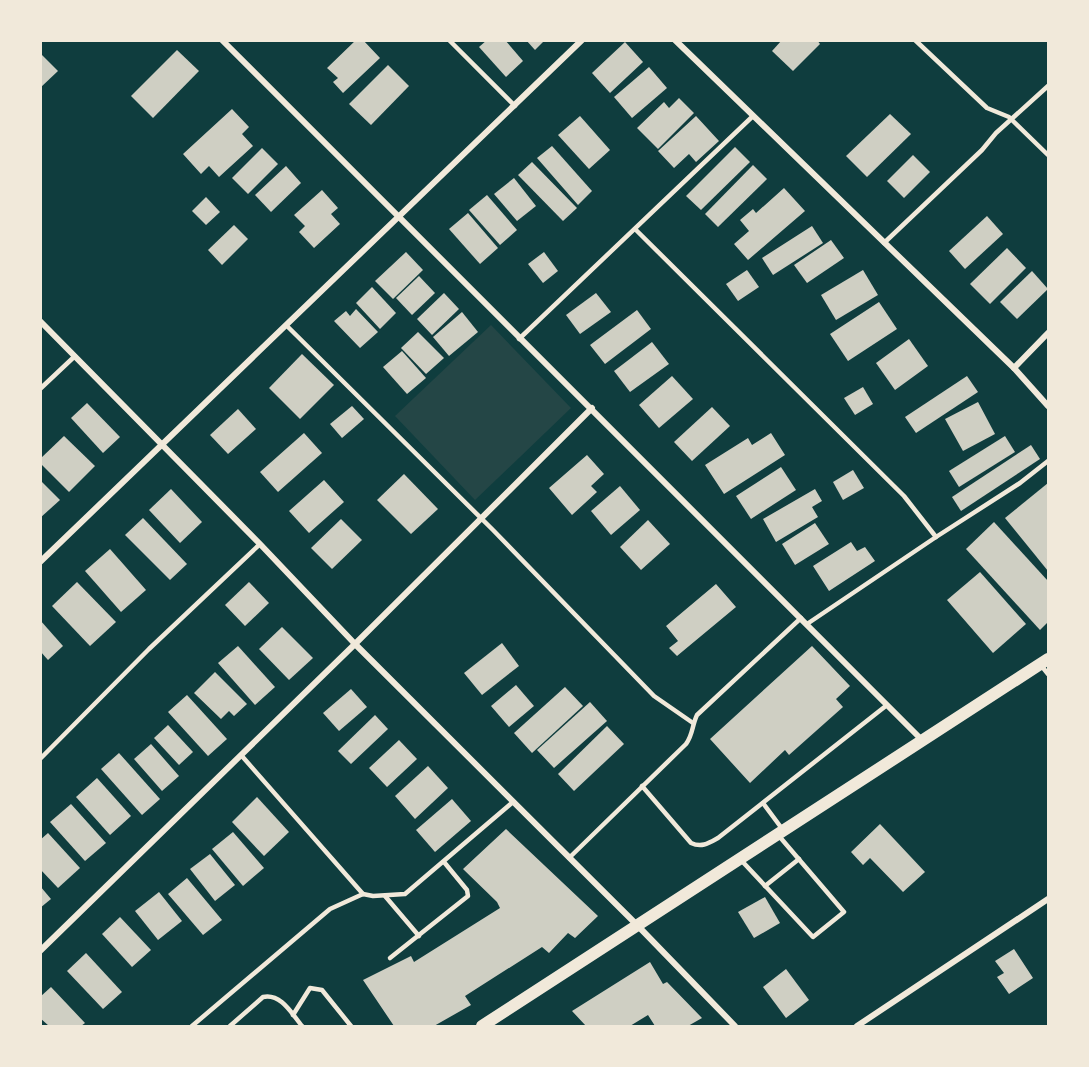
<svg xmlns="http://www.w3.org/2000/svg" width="1089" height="1067" font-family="Lato,sans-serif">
<rect width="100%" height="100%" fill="#0f3d3e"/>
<polygon fill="#244646" points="491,325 571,408 475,500 395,416"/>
<g fill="#cfcfc3">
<polygon points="356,40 363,40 380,58 343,93 333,82 338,78 327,68"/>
<polygon points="487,40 505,40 523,61 506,77 479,47"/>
<polygon points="526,40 545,40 535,50"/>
<polygon points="782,40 817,40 820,44 793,71 772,51"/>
<polygon points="625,42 643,62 610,93 592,73"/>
<polygon points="177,50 199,71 153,118 131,96"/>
<polygon points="40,53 58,71 40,88"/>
<polygon points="388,65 409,86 371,125 349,104"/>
<polygon points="649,67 667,88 632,118 614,97"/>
<polygon points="679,98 694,113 658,149 637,128 664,102 669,108"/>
<polygon points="232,109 249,127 242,134 253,146 219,177 209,166 201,174 183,154"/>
<polygon points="890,114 911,134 867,177 846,156"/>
<polygon points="580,116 610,150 589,169 558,135"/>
<polygon points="696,116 719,141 696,162 689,154 674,168 658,151"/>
<polygon points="552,146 592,191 578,205 537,158"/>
<polygon points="735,147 750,162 701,210 686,196"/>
<polygon points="262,148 278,164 248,194 232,178"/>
<polygon points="913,155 930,172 904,198 887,181"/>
<polygon points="532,162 577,208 563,221 518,175"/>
<polygon points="753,165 767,179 718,227 705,214"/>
<polygon points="286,166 301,183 271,212 255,195"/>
<polygon points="514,178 536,206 517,221 494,194"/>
<polygon points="784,188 805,211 748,260 734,244 749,231 740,220 753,209 756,213"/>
<polygon points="322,190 338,208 331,214 340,224 314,248 299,232 305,226 294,215"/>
<polygon points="487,195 517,230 500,245 469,210"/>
<polygon points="206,197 220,212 206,225 192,211"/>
<polygon points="468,213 498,248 480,264 449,229"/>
<polygon points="987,216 1003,234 965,269 949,251"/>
<polygon points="234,225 248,239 222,265 208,250"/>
<polygon points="812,226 823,243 773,275 762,258"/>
<polygon points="831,240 844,258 807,283 794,265"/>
<polygon points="1007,248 1026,268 990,304 970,284"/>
<polygon points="406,252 423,270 393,299 375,281"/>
<polygon points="544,252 558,271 543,283 528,264"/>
<polygon points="747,270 759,287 738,301 726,284"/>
<polygon points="863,270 878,295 836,320 821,295"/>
<polygon points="1032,271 1048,289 1017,319 1000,302"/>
<polygon points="419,276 435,293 412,315 396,298"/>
<polygon points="372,287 396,313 380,329 356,303"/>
<polygon points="444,293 459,309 432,335 417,319"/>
<polygon points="596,293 611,312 580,334 566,315"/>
<polygon points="879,302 897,329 848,361 830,334"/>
<polygon points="356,309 378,332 360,348 334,321 346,311 350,316"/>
<polygon points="637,310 651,329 605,364 590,345"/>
<polygon points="462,312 478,332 449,356 433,337"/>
<polygon points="418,332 444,358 426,374 401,348"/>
<polygon points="909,339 928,366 895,390 876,363"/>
<polygon points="652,342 669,364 630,392 614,371"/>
<polygon points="402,351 426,378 407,394 383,367"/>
<polygon points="302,354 334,385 300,419 269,388"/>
<polygon points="672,376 693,399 659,428 639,405"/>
<polygon points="967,376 978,392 916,433 905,417"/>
<polygon points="863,387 873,404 855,415 844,398"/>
<polygon points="978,402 995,434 963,451 945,419"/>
<polygon points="87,403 120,437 103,453 71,418"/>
<polygon points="352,406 364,419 342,438 330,424"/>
<polygon points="712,407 730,426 692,461 674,442"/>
<polygon points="238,409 256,429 228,454 210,435"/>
<polygon points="304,433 322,453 278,492 260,472"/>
<polygon points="771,433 785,455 724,494 705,465 748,438 752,445"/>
<polygon points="64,436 95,466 69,492 40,463 40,459"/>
<polygon points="1005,436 1015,452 959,487 949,471"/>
<polygon points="1031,445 1040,459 961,511 952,497"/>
<polygon points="587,455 604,474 591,486 597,492 572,515 549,488"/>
<polygon points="781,467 796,490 751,519 736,496"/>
<polygon points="853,470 864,488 843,500 833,482"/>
<polygon points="404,474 438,509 411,534 377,500"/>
<polygon points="40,480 60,500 40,518"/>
<polygon points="324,480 344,502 309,533 289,511"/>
<polygon points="1048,483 1048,571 1005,518"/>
<polygon points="620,486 640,510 611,535 591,511"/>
<polygon points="171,489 202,522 180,543 149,510"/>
<polygon points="815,489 822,501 812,507 818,517 776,542 763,519"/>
<polygon points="143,518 187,564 170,580 125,535"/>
<polygon points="341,519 362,540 332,569 311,548"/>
<polygon points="648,520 670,544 641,570 620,547"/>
<polygon points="994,522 1048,581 1048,622 1040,630 966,549"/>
<polygon points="815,523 829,544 795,565 782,544"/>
<polygon points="851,542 857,551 865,547 875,561 829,591 813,566"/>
<polygon points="110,549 146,590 121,612 85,571"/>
<polygon points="980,572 1026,624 993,653 947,600"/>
<polygon points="77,582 116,622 90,646 52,606"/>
<polygon points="249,582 269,603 245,626 225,605"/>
<polygon points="716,584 736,607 677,656 669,648 678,641 666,626"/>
<polygon points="40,620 63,646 48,660 40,651"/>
<polygon points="282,627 313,658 289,680 259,649"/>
<polygon points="502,643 519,666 482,695 464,673"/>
<polygon points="238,646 275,687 255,705 218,663"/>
<polygon points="812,646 850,686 836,699 843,707 789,755 785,750 750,783 710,739"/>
<polygon points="215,672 247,704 234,716 229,711 221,719 194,693"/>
<polygon points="516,685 534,706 509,727 491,706"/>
<polygon points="565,687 583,706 532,753 514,733"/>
<polygon points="351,689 367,707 339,731 323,713"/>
<polygon points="187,695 227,739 208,756 168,712"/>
<polygon points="590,702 607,721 554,768 537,750"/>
<polygon points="375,715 388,729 351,764 338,751"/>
<polygon points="168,725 193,752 179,765 154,738"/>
<polygon points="607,726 624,744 574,791 558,774"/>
<polygon points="399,740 417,759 387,787 369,768"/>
<polygon points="151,744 179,776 162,791 134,759"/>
<polygon points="119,753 160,799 142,815 101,769"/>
<polygon points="428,766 448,788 415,819 395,796"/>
<polygon points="97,778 131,816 110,835 76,797"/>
<polygon points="257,797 289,832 264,856 232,822"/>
<polygon points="452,799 471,821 435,852 416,830"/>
<polygon points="71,804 106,843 85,861 50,822"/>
<polygon points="880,824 925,872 903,892 870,858 863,865 851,852"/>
<polygon points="506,829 598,916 575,938 568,933 549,953 542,947 465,996 471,1005 434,1026 394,1026 363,980 411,956 414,962 500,908 497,902 463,869"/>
<polygon points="233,832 264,868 243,886 212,849"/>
<polygon points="48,833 80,868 58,888 40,869 40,840"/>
<polygon points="210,854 235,885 215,901 190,869"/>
<polygon points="187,878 222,920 203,935 168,894"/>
<polygon points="40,886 51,899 40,908"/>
<polygon points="159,892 182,921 158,940 135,911"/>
<polygon points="765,897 780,923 754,938 738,912"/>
<polygon points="120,917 151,950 132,967 102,934"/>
<polygon points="1014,949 1033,978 1009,994 997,977 1004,973 995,961"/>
<polygon points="86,953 122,992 103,1009 67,971"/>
<polygon points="650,962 663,984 667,982 702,1018 688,1026 655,1026 648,1015 630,1026 586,1026 572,1011"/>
<polygon points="786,969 809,1000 786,1018 763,987"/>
<polygon points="51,987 85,1023 81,1026 49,1026 40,1018 40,997"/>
</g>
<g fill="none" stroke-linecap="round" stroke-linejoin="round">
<g stroke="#f1e9da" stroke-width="4.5">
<polyline points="449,40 515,106"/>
<polyline points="915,40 987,108 1009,117 1048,155"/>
<polyline points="635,229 904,496 936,537"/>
<polyline points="884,243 982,150 996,133 1048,86"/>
<polyline points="287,326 493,530 654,696 693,723"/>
<polyline points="519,339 753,116"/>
<polyline points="40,389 75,356"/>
<polyline points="807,624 936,537 1020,483 1048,461"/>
<polyline points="1040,664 1048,674"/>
<polyline points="241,755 363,894"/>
<polyline points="40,759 149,649 260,544"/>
<path d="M642 786 691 843C702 848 709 843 718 838L887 705"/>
<polyline points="763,803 783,830"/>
<path d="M569 858 686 744C693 735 692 725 697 715L801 618"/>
<polyline points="740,859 813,937 844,912 779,836"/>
<polyline points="765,886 799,859"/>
<polyline points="385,896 419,936"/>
<polyline points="390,958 468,896 467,890 444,862"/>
<polyline points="293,1015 310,988 322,990 351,1026"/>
<polyline points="192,1026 330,909 363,894 373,896 405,894 513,802"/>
<path d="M230 1026 263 997C281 993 292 1014 302 1026"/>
</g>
<g stroke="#f1e9da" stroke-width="6">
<polyline points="222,40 922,740"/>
<polyline points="675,40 1014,368 1048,406"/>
<polyline points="40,321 260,544 355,644 637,925 735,1026"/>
<polyline points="1014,368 1048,333"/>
<polyline points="40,562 582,40"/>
<polyline points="40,951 355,644 592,408"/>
<polyline points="857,1026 1048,899"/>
</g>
<polyline stroke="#f1e9da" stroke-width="12" points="482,1026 1048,659"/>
</g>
<rect width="1089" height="1067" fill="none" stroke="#f1e9da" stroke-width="84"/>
</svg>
